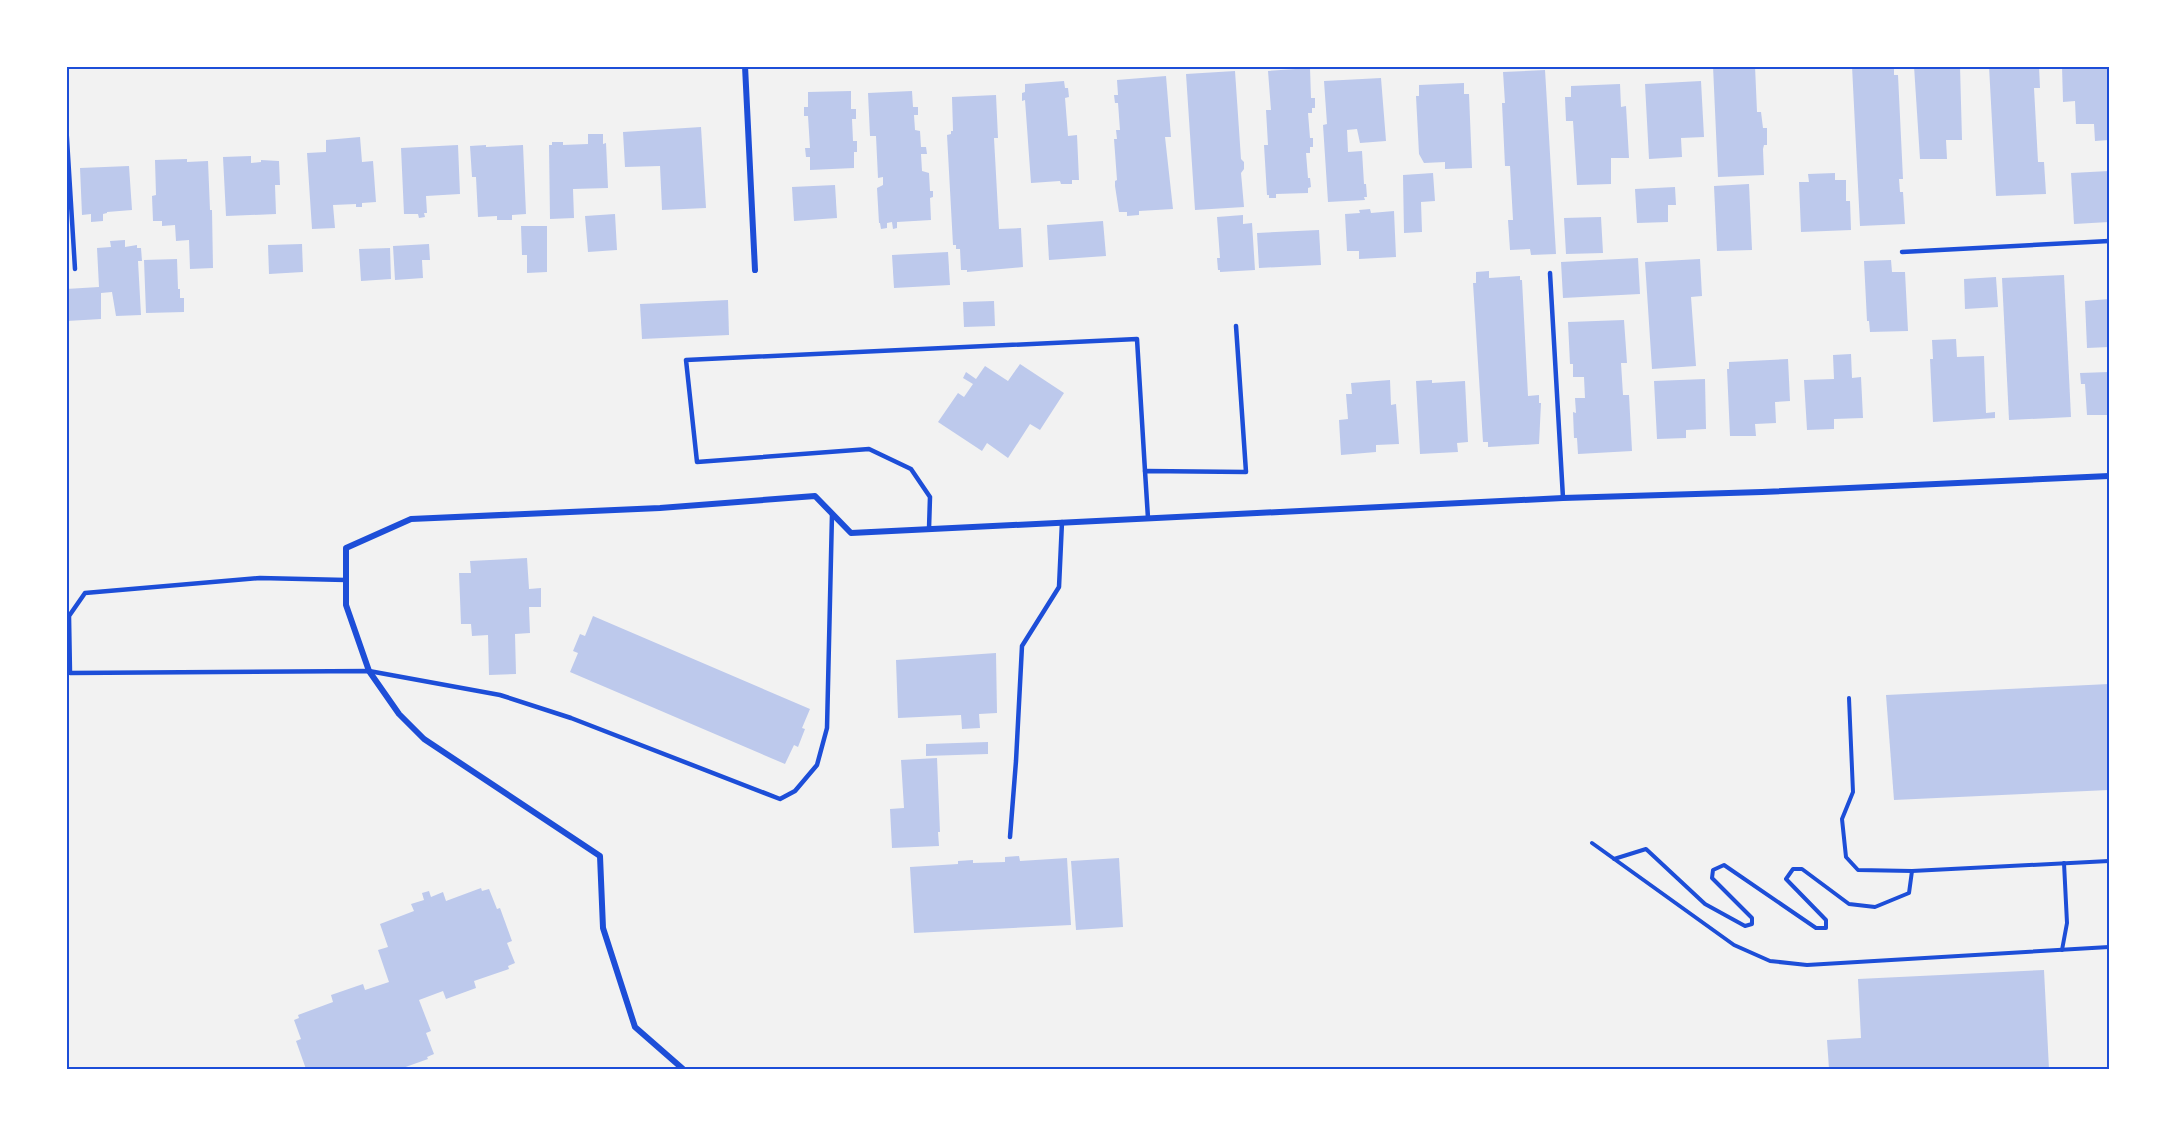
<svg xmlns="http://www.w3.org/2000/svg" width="2175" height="1135" font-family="'Alegreya Sans',sans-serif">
<rect width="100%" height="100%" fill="#f2f2f2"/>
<g fill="#bdc9ec">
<polygon points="1713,66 1755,66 1757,112 1761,112 1763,128 1767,128 1767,145 1764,145 1763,149 1764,175 1718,177"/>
<polygon points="1852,66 1894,66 1894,75 1898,75 1903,179 1899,179 1900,192 1903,192 1905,224 1860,226"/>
<polygon points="1914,66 1960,66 1962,140 1946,140 1947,159 1920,159"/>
<polygon points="1989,66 2039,66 2040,88 2034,88 2038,162 2044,162 2046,194 1996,196"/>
<polygon points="2062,66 2109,66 2109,140 2095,141 2094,124 2076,124 2075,101 2063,102"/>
<polygon points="1310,68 1311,98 1315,98 1315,108 1312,108 1312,113 1308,113 1310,138 1313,138 1313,147 1310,147 1310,153 1306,153 1308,178 1310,178 1311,187 1308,188 1308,193 1276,194 1276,198 1269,198 1269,195 1267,195 1264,145 1268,145 1266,110 1271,110 1268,71"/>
<polygon points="1545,70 1556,254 1531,255 1530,249 1510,250 1508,220 1513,220 1510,166 1505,166 1502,103 1505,103 1503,72"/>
<polygon points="1235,71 1241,159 1244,162 1244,169 1241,173 1244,207 1195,210 1186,74"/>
<polygon points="1166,76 1171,137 1165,137 1173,209 1139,211 1139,215 1127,216 1127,212 1119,212 1115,186 1115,181 1117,180 1114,139 1117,139 1116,130 1120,130 1118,103 1115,103 1114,95 1118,95 1117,80"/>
<polygon points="1381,78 1386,141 1360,143 1357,129 1347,130 1348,152 1362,151 1364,184 1366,184 1367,197 1364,197 1365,200 1328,202 1323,125 1327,124 1324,81"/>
<polygon points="1064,81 1065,88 1068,88 1069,97 1065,98 1068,136 1077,135 1079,180 1072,180 1072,184 1061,184 1060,181 1031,183 1025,100 1022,101 1022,93 1025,92 1025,84"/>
<polygon points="1701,81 1704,137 1681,138 1682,157 1649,159 1645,84"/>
<polygon points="1464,83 1464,94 1469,94 1472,168 1445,169 1445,162 1424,163 1419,154 1416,96 1419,96 1419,85"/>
<polygon points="1620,84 1621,107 1626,106 1629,158 1611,158 1611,184 1577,185 1573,121 1566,121 1565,97 1571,97 1571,86"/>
<polygon points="851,91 851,109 856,109 856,119 852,119 853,141 857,141 857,152 854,152 854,168 810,170 810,157 806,157 805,148 810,148 808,116 804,116 804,107 808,107 808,92"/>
<polygon points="912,91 913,107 918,107 918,115 914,115 915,130 920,131 921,147 926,147 927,154 921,154 922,171 929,173 930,191 933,191 933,197 930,198 931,220 897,222 897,228 893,229 892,222 887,223 887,228 881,229 880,223 879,223 877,188 883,185 883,177 878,178 876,136 870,136 868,93"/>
<polygon points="996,95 998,138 994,138 999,229 1021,228 1023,267 967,272 967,270 961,270 960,249 956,249 956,245 953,245 947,135 951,134 951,131 953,131 952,97"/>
<polygon points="701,127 706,208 662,210 660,166 625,167 623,132"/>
<polygon points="588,134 603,134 603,144 606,143 608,188 573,189 574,218 550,219 549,145 552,145 552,142 563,142 563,145 588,144"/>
<polygon points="360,137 362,162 373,161 376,202 362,203 362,207 356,207 356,204 333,205 335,228 312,229 307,153 326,152 326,140"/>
<polygon points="458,145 460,194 426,196 427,213 424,213 425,217 419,218 418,214 404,214 401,148"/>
<polygon points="486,145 486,147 523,145 526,214 512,215 512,220 497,220 497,216 478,217 476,177 472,177 470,146"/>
<polygon points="251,156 251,163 261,162 261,160 279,161 280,185 275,185 276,214 226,216 223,157"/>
<polygon points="187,159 187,162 208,161 210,210 212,210 213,268 190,269 189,240 176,241 175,225 162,226 162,221 153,221 152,196 156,195 155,160"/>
<polygon points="129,166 132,210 107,212 107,213 103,214 103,221 91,222 91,214 82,215 80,168"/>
<polygon points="2109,171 2109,222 2074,224 2071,173"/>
<polygon points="1433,173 1435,201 1421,202 1422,232 1404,233 1403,175"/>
<polygon points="1835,173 1835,180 1846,180 1846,201 1850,201 1851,230 1801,232 1799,182 1809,182 1808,174"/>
<polygon points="1749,184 1752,250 1717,251 1714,186"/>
<polygon points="835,185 837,218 794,221 792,187"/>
<polygon points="1675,187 1676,205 1668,205 1668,222 1637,223 1635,189"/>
<polygon points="1370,209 1371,213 1394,211 1396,257 1359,259 1359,251 1347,251 1345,214 1360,213 1359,210"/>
<polygon points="615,214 617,250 588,252 585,216"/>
<polygon points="1243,215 1243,224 1252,223 1255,270 1220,272 1220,270 1218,270 1217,258 1220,258 1217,217"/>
<polygon points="1601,217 1603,253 1566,254 1564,218"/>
<polygon points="1103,221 1106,256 1049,260 1047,225"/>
<polygon points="521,226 547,226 547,272 527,273 527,255 522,255"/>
<polygon points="1319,230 1321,265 1259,268 1257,233"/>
<polygon points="125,240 125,247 137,245 137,248 141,248 142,261 138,261 141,315 116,316 112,292 101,293 101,319 67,321 66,289 99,287 97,248 111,247 110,241"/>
<polygon points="302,244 303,272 269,274 268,245"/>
<polygon points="429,244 430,260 422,260 423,278 395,280 393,246"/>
<polygon points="390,248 391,279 361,281 359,249"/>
<polygon points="948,252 950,285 894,288 892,255"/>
<polygon points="1638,258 1640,294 1563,298 1561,262"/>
<polygon points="177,259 178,289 180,289 180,298 184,298 184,312 146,313 144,260"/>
<polygon points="1700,259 1702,296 1691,297 1696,366 1652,369 1645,262"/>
<polygon points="1891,260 1892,272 1905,272 1908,331 1870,332 1869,321 1867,321 1864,261"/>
<polygon points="1489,271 1489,278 1520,276 1520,280 1522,280 1528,396 1539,395 1539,403 1541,403 1539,444 1488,447 1488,442 1483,442 1473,283 1476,283 1476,272"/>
<polygon points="2064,275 2071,417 2009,420 2002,278"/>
<polygon points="1996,277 1998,307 1965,309 1964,279"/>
<polygon points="2109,299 2109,347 2087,348 2085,301"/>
<polygon points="728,300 729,335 642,339 640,304"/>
<polygon points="994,301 995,326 964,327 963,302"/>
<polygon points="1624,320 1627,363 1621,363 1623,395 1629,395 1632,451 1578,454 1577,438 1574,438 1573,412 1576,413 1575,398 1585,398 1584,377 1573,377 1573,364 1570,364 1568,322"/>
<polygon points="1956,339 1957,357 1984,356 1986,413 1995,412 1995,418 1933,422 1930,359 1933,359 1932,340"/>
<polygon points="1851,354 1852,378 1861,377 1863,418 1834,419 1834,429 1807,430 1804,380 1834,379 1833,355"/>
<polygon points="1788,359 1790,401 1775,402 1776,423 1755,424 1756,436 1730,436 1727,369 1729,369 1729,362"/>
<polygon points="1020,364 1064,393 1040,430 1030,424 1008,458 987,443 982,451 938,422 958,393 964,397 973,384 963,378 966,372 976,379 985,366 1008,381"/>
<polygon points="2109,372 2109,415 2087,415 2085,384 2081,384 2080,373"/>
<polygon points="1705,379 1706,429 1686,430 1686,438 1657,439 1654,381"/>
<polygon points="1390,380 1391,405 1396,404 1399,444 1376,445 1376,452 1341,455 1339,420 1348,419 1346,394 1352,394 1351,383"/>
<polygon points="1432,380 1432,383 1465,381 1468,442 1457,443 1458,452 1420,454 1416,381"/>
<polygon points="527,558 529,589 541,588 541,607 529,607 530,633 515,634 516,674 489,675 488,635 472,636 471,624 461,624 459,573 471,573 470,561"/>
<polygon points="593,616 810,709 802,728 805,729 798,747 794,745 785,764 570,672 578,653 573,651 580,634 585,636"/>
<polygon points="996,653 997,713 979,714 980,728 962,729 961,715 898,718 896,660"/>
<polygon points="2109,684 2109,790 1894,800 1886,695"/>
<polygon points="988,742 988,754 926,756 926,744"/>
<polygon points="937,758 940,832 938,832 939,846 892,848 890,809 904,808 901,760"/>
<polygon points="1019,856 1020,861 1067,858 1071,925 914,933 910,867 958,864 958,861 973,860 973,863 1005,862 1005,857"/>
<polygon points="1119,858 1123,927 1076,930 1071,861"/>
<polygon points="481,888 482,891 489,889 497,909 500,908 512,941 507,943 515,963 508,966 509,969 474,981 476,988 446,999 443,991 419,1000 431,1031 426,1033 434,1054 427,1057 428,1059 400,1069 306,1069 296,1041 301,1039 294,1020 299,1018 298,1015 333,1002 331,995 363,984 365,990 389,982 378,950 388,947 380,924 414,911 411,904 424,900 422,893 429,891 431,897 443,892 446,901"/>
<polygon points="2044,970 2049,1069 1829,1069 1827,1040 1861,1038 1858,979"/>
</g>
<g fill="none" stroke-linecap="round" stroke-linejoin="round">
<g stroke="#1d4ed8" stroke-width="4">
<polyline points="1849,698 1853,792 1842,819 1846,857 1858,870 1912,871 2109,861"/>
<polyline points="1592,843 1734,945 1770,961 1807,965 2109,947"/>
<polyline points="1614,859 1646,849 1705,904 1745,926 1752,924 1752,918 1712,878 1713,870 1724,865 1816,928 1826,928 1826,920 1786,879 1793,869 1802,869 1849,904 1875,907 1909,893 1912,871"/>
<polyline points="2062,950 2067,923 2064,863"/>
</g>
<g stroke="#1d4ed8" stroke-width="4.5">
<polyline points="66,123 75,269"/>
<polyline points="1902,252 2109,241"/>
<polyline points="1550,273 1563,498"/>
<polyline points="1148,518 1145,471 1246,472 1236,326"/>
<polyline points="929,529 930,497 911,469 869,449 697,462 686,360 1137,339 1145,471"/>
<polyline points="346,580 260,578 85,593 69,616 70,673 369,671 500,695 571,718 780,799 795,791 817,765 827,728 832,514"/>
<polyline points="1010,837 1016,761 1022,646 1059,587 1062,522"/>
</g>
<g stroke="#1d4ed8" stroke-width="6">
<polyline points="745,66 755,270"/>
<polyline points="683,1069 635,1027 603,928 600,856 424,739 399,714 369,671 346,605 346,548 411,519 660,508 815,496 851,533 1563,498 1762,492 2109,476"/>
</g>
</g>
<rect width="2175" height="1135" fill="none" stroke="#ffffff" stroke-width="135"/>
<rect x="68" y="68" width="2040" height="1000" fill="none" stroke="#1d4ed8" stroke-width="2"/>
</svg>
